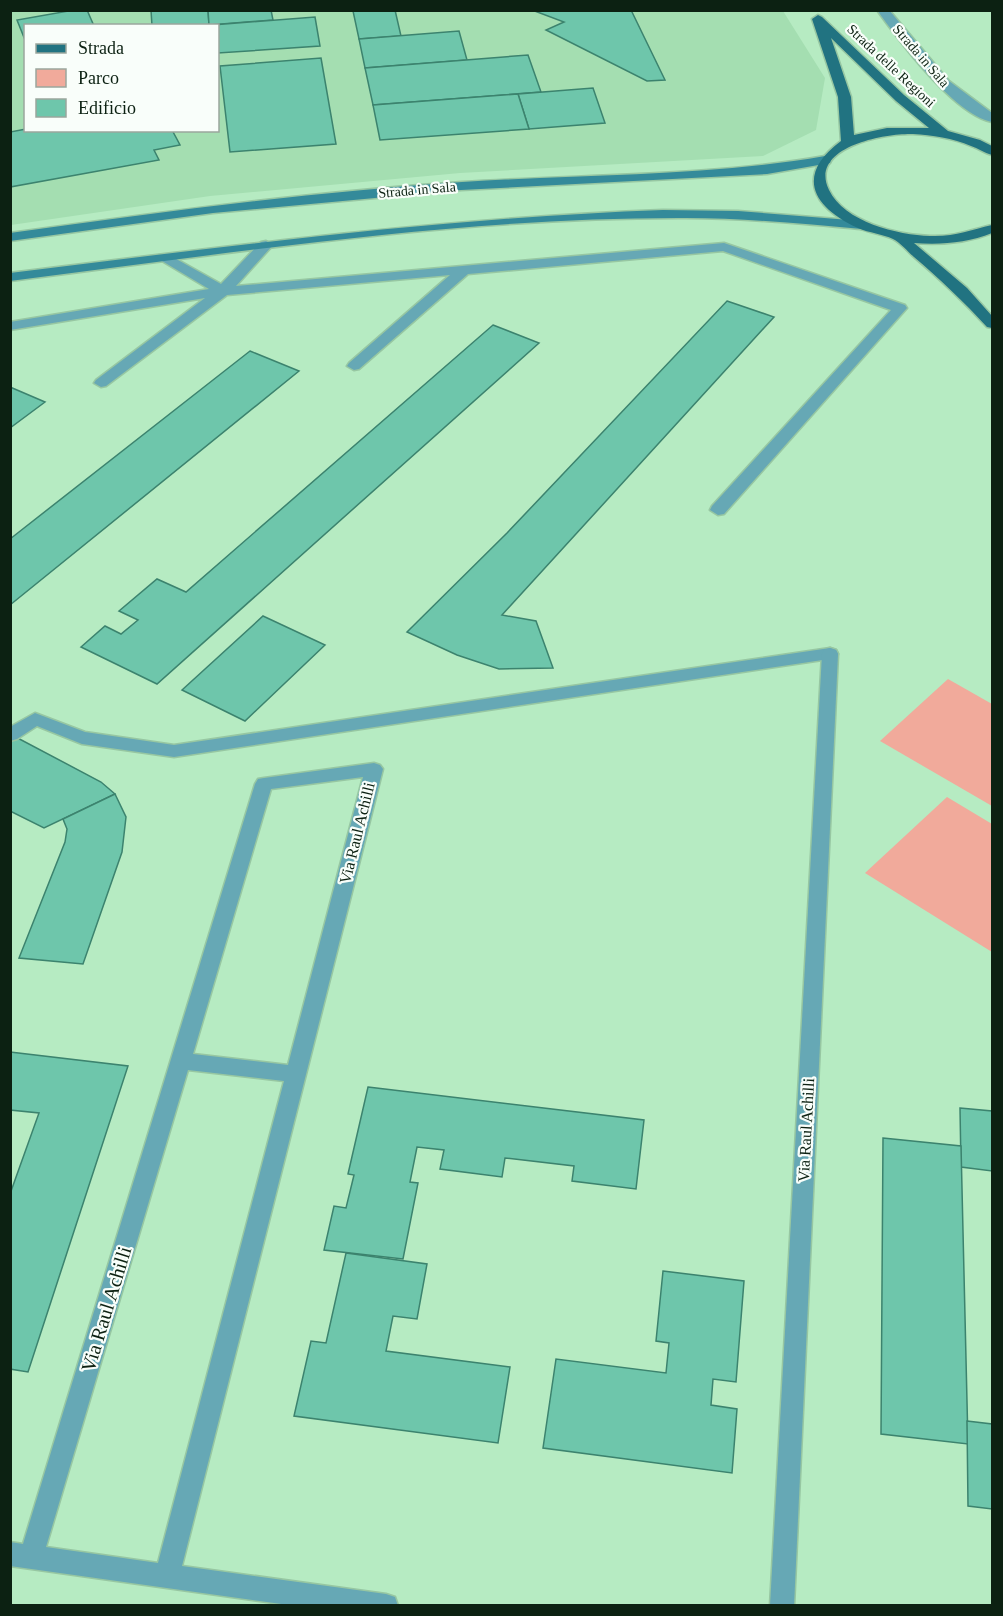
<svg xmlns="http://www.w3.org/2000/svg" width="1003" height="1616" font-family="Georgia,serif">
<rect width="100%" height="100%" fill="#b6ebc2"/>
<path fill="#a4deb1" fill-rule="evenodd" d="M10 11H783L825 78 816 130 763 156 460 173 210 196 11 225ZM26 26H218V130H26Z"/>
<g fill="#f1aa9b">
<polygon points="948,679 992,704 992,806 880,741"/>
<polygon points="947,797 992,824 992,952 865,873"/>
</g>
<g fill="#6ec6ab" stroke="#3c836e" stroke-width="1.5">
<polygon points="74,10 87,10 94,26 26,26 25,40 17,20"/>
<polygon points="151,10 208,10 209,25 152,26"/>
<polygon points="208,10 271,10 273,20 209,25"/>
<polygon points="395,10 401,36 359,39 353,11"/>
<polygon points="532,10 631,10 665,80 647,81 546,30 564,22"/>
<polygon points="315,17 320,46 218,53 218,26 200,26"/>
<polygon points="459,31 467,60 365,68 359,39"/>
<polygon points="528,55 541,92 373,105 365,68"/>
<polygon points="321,58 336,144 230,152 220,66"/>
<polygon points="593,88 605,123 529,129 518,94"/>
<polygon points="518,94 529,129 380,140 373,105"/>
<polygon points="26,129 172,130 180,145 154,150 159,160 10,187 10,132"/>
<polygon points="727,301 774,317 502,615 536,621 553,668 499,669 457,655 407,632 507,533"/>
<polygon points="493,325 539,343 157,684 81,647 105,626 121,634 138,620 119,611 157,579 186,592"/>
<polygon points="250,351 299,371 10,605 10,539"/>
<polygon points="10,387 45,402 10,428"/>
<polygon points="263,616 325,645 245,721 182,690"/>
<polygon points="10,734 101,782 115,794 44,828 10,811"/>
<polygon points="115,794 126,817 122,852 83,964 19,958 65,842 67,829 63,819"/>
<polygon points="10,1052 128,1066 28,1372 10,1369 10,1194 39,1113 10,1110"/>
<polygon points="368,1087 644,1120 636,1189 572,1181 574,1166 505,1158 502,1177 440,1169 444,1150 417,1147 410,1182 418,1183 403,1259 324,1250 334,1206 346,1208 354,1175 348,1174"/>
<polygon points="960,1108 992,1111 992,1171 961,1167"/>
<polygon points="883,1138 961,1146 968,1444 881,1434"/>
<polygon points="346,1253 427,1264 417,1319 393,1316 386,1351 510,1367 498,1443 294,1416 311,1341 326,1343"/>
<polygon points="663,1271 744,1281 736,1382 713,1379 711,1405 737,1409 732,1473 543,1448 556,1359 666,1373 669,1343 656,1341"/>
<polygon points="967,1421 992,1424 992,1509 968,1506"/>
</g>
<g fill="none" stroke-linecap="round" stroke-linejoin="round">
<g stroke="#97c7a2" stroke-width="3">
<polygon id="lane" points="830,648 836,650 838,654 836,658 174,757 82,744 37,726 17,739 10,741 10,727 35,713 85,732 174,745"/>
</g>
<g stroke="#97c7a2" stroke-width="3">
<g id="street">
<path d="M877 10H889L949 81 992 113V122C954 114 900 42 877 10Z"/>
<polygon points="266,241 273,245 236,286 724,243 905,305 907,308 724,514 718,515 710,510 712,506 891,310 723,251 468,274 359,369 354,370 347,366 349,363 450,275 227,295 106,386 101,387 94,383 96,380 205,298 10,330 10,322 209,289 157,258 159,255 169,255 221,284 261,242"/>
<polygon points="830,648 836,650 838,654 794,1606 770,1606 822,654 824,650"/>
<path d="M374 763 380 765 383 769 182 1566 386 1594 395 1597 398 1606H296L10 1566V1542L23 1544 255 784 258 779 264 778ZM363 777 288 1065 193 1054 271 789ZM188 1070 284 1081 158 1563 46 1547Z"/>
</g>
</g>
<g stroke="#97c7a2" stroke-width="3">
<g id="secondary">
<path d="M825 156 830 157 831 160 830 163 767 174 461 190 213 213 10 241V233C161 212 311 192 462 182 583 174 706 177 825 156Z"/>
<path d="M663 210 738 211 862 221 869 225 862 229C803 224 745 218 686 218 461 217 233 253 10 281V273C228 246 444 218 663 210Z"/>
</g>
</g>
<g stroke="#97c7a2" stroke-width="3">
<path id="primary" d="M818 15 822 17 904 95 948 131 980 140 992 146V155C984 153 978 148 971 146 953 138 932 135 913 134 885 133 808 147 829 190 844 222 898 235 930 236 955 237 970 230 992 225V233C967 243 941 245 914 243L967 288 992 316V328L987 327C964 302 940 279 914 257 908 252 901 243 893 239 883 234 869 233 858 228 812 207 795 175 841 141L838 97 812 19ZM831 38 896 101 929 128H887L854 135 851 97Z"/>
</g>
<use href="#lane" fill="#66a8b5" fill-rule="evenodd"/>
<use href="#street" fill="#66a8b5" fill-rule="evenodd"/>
<use href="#secondary" fill="#348a9a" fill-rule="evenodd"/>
<use href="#primary" fill="#217381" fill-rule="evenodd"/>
</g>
<g text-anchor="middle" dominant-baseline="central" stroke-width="4.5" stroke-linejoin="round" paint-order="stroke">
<g font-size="14" fill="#0c2112" stroke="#f9fefa">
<text transform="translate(921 56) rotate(49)">Strada in Sala</text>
<text transform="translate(891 66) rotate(43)">Strada delle Regioni</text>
<text transform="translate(417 190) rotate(-5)">Strada in Sala</text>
</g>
<g font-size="16" fill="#0c2112" stroke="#f9fefa">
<text transform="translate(357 833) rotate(-76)">Via Raul Achilli</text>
<text transform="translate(806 1130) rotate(-87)">Via Raul Achilli</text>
</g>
<g font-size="20" fill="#0c2112" stroke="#f9fefa">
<text transform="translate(106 1309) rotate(-73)">Via Raul Achilli</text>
</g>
</g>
<rect width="1003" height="1616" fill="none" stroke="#0c2112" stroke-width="24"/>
<rect x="24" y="24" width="195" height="108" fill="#f9fefa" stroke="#9aa69d" stroke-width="1.5"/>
<rect x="36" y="44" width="30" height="9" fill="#217381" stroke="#9aa69d" stroke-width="1.5"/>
<text x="78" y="54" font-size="18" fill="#0c2112">Strada</text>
<rect x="36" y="69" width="30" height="18" fill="#f1aa9b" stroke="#9aa69d" stroke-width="1.5"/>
<text x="78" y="84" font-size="18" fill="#0c2112">Parco</text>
<rect x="36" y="99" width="30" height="18" fill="#6ec6ab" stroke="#9aa69d" stroke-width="1.5"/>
<text x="78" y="114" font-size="18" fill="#0c2112">Edificio</text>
</svg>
